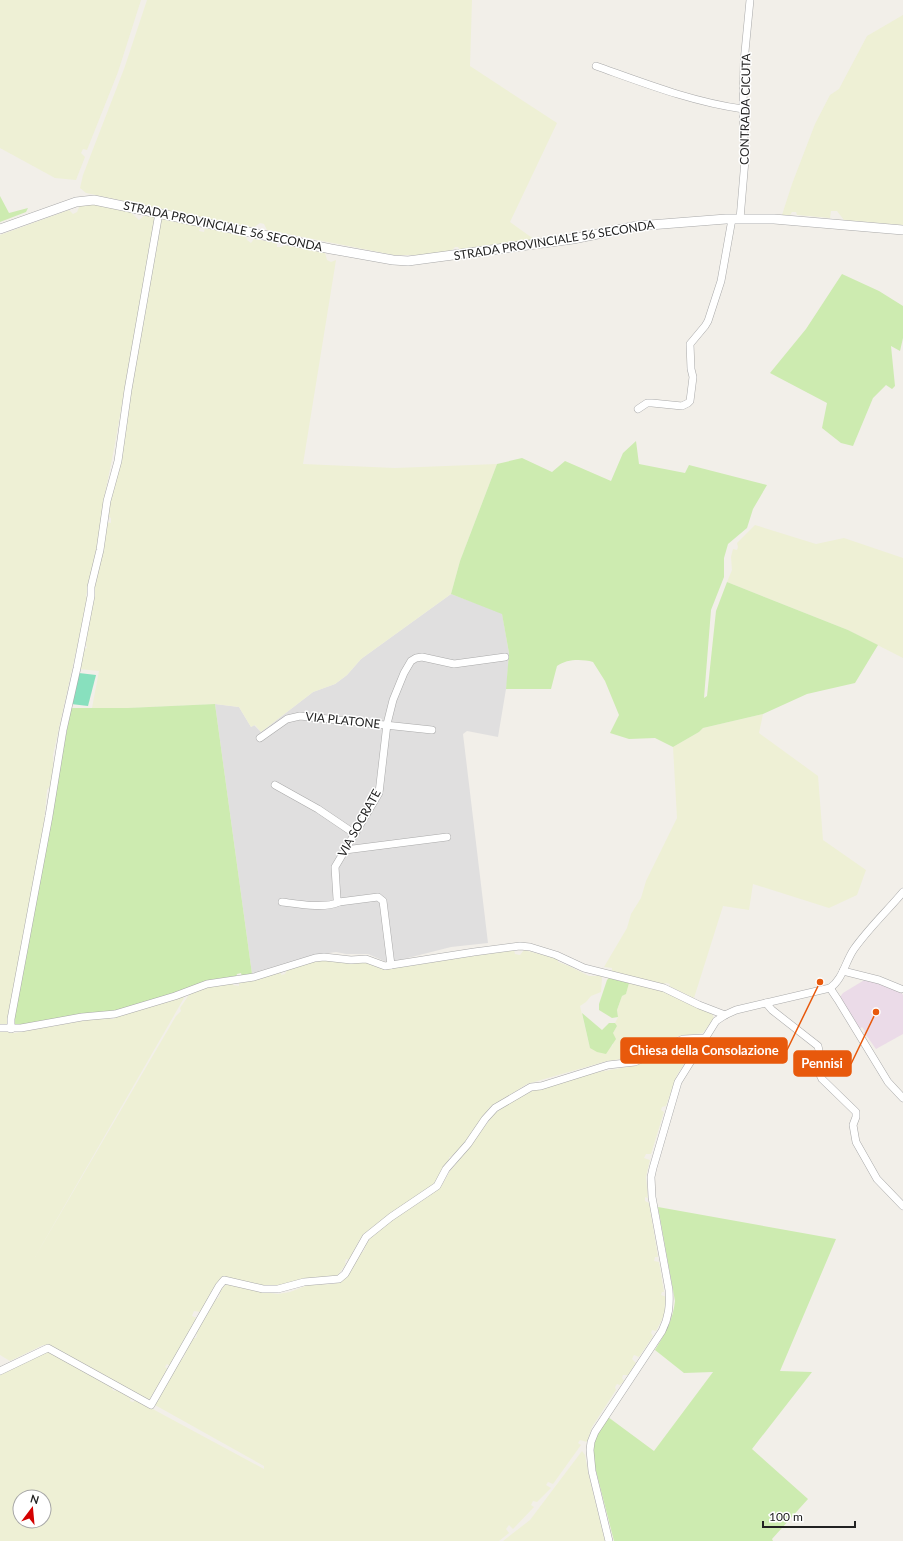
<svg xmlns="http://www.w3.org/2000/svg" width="903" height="1541" font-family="Lato,sans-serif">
<rect width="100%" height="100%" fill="#f2efe9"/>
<polygon fill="#e0dfdf" points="451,594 502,613 509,653 507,683 498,737 467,731 463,734 488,943 451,947 396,961 384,961 368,954 346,954 336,952 315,955 252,974 215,704 239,707 251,727 254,725 261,732 313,692 335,684 347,675 361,659"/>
<polygon fill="#ebdbe8" points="866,979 900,991 903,995 903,1034 876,1049 864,1032 865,1031 862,1027 860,1029 840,997 843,993"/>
<g fill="#eef0d5" fill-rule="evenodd">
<polygon points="0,0 141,0 118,72 87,150 83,149 81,153 85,157 76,180 55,178 0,148"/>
<polygon points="147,0 472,0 470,66 557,123 510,222 535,240 460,250 458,247 455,247 451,251 422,255 394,255 267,230 264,224 260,223 253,228 86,193 80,188 83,175 124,69"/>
<polygon points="903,15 903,225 844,220 837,211 831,211 830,218 797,215 796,212 792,212 790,215 782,215 792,184 815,124 830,95 839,89 867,36"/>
<polygon points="80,205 97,205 130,212 139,220 145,215 156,216 114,449 105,494 99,543 86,596 88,598 53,755 54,781 47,790 43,833 8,1018 8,1025 0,1024 0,235 69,210 73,214 77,212"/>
<polygon points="161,217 201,226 199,231 204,232 205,228 246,236 247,240 251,243 254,239 277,243 277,247 282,247 284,245 325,253 327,260 331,262 336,260 303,464 395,468 497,464 460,561 451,594 361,659 347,675 335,684 313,692 261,732 255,725 251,727 239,707 215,704 127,708 92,708 99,671 79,669 83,649 87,648 86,644 83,641 92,589 107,522 111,523 111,518 107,516 147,294 158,242 158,228"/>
<polygon points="755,525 816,544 844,538 903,558 903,658 848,630 727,582 732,570 731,557 733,549 737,550 738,547 737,543"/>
<polygon points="763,714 759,733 818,776 823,840 866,870 857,895 829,908 753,884 749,910 723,906 694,998 669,986 670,984 666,983 663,984 625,976 612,971 612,968 604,967 627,928 631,914 641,898 646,881 677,818 673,747 699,732 703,728"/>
<polygon points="514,950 515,954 520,955 524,950 558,959 558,962 569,966 589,976 600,976 602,978 601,992 591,996 586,1002 580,1006 590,1048 609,1048 613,1045 613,1033 617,1026 615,1023 618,1017 617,1010 622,996 626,994 629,983 653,987 675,996 712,1014 714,1018 703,1033 678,1036 662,1046 636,1057 607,1061 527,1084 489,1108 466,1142 451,1157 449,1157 449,1161 431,1188 365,1233 360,1239 349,1260 346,1259 345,1263 346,1264 337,1276 297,1280 291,1283 270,1287 223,1277 201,1312 194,1311 192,1316 197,1318 170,1366 167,1364 165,1367 168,1369 149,1400 50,1345 43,1345 10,1361 0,1355 0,1031 15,1033 87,1020 110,1017 110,1019 114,1019 115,1017 183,995 184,998 35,1257 176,1016 181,1011 180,1008 191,992 209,986 233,983 233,985 239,986 239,983 262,978 281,972 281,975 285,974 287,970 316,960 366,961 382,968 388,969"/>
<path d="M688 1042H698L677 1075 666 1106 662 1107 661 1110 664 1112 651 1154H646L644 1158 650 1160 646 1177 648 1198 645 1197V1201L649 1203 658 1257H655L654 1261 659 1262 664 1292H662L661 1295 667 1297 666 1312 656 1331 652 1330 651 1333 653 1336 639 1357 634 1355 632 1359 636 1363 628 1375H623L622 1378 624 1381 620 1385 617 1384 615 1387 616 1390 592 1427 587 1442 580 1440 578 1443 581 1445 553 1484 548 1482 546 1485 551 1488 537 1502 533 1501 531 1505 534 1507 513 1529 509 1525 506 1529 509 1533 499 1541H0V1375L49 1351 113 1386 112 1389 114 1391 118 1390 131 1398 130 1401 133 1402 136 1400 264 1469V1466L155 1405 180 1359 183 1358 185 1355 183 1353 193 1338H196L197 1335 196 1333 215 1299 218 1298 220 1295 219 1293 223 1287 227 1284 264 1292 278 1294 290 1292 308 1285 334 1284 341 1281 361 1251 363 1252 365 1248 364 1247 369 1238 387 1223 428 1197 442 1185 450 1171 468 1149 494 1114 510 1102 532 1091 587 1074 633 1066ZM20 1497H44V1521H20Z"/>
<polygon points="582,1451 585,1455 589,1476 605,1541 503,1541 530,1520"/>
</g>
<g fill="#cdebb0">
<polygon points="0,196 9,213 28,208 26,212 0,222"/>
<polygon points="842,274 879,291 903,306 903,338 900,351 891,346 895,386 892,389 886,385 873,398 853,446 841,443 822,428 827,403 770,373 806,329"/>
<path d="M636 441 639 464 685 473 689 465 767 485 753 509 747 528 728 544 724 558V577L711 610 704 698 707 696 716 611 727 582 848 630 878 645 855 683 807 694 763 714 703 728 699 732 673 747 655 738 629 739 610 733 619 715 605 681 593 662C581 659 567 659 557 666L551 689H506L509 653 502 614 451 594 460 561 497 464 522 458 552 472 565 461 611 481 623 453Z"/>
<polygon points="215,704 252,974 242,977 241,973 237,974 236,977 177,992 114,1011 15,1026 13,1019 71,708 127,708"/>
<polygon points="609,978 629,983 626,994 622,996 617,1010 618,1017 612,1018 599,1010 599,1004 607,980"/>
<polygon points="582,1013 602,1030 609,1023 615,1023 617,1026 613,1033 616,1039 606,1054 597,1052 590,1048"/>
<path d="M658 1207 836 1239 780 1371 812 1372 752 1449 808 1499 772 1539 773 1541H614L594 1463 593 1450 595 1440 599 1432 608 1417 654 1451 713 1372 684 1373 655 1350C665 1334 673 1320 675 1301Z"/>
</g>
<polygon fill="#88e0be" points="79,673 96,675 88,706 71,704"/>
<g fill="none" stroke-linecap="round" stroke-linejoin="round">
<g stroke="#a9a9a9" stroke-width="8">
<g id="minor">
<path d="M596 66C644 83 692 102 743 109"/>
<polyline points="740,219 745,160 743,109 744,62 750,0"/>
<polyline points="638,409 647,403 652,403 682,406 688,403 690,401 693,377 691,369 690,344 705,326 708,321 721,281 732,219"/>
<polyline points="260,738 287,719 300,716 432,730"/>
<polyline points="275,785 318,809 355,834"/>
<polyline points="345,850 447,837"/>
<path d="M282 902C298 904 325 909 339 902"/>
<polyline points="391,965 383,901 378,897 339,902 337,899 335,867 379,793 387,724 393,700 404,673 411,661 416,658 422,657 454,664 505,657"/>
<polyline points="843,971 879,980 901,989"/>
<polyline points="830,988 838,1000 888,1082 903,1098"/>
<path d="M766 1003 772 1010 818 1046C822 1057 815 1068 822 1079L856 1112V1117L853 1125 856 1142 877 1179 903 1206"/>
<polyline points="0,1028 21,1028 82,1017 115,1014 175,996 207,984 254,977 315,958 324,957 351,960 366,959 385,966 474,952 520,946 530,947 556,955 584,968 664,988 699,1005 725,1015"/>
<polyline points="11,1029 11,1019 49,816 63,730 77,668 91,596 91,587 100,550 107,501 118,461 128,390 159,213"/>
<polyline points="0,1371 48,1348 151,1405 219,1286 224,1280 263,1289 278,1289 304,1282 339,1279 345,1274 366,1237 391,1217 437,1186 446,1169 468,1144 485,1119 495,1108 531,1087 541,1086 608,1065 635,1062 683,1039 704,1038"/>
<path d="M609 1541 592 1471 590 1450 591 1442 595 1432 662 1331C669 1317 670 1305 669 1290L652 1197 651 1177 653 1168 678 1082 716 1021 725 1015 736 1010 830 988C843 979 845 962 854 949 868 929 887 911 903 892"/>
</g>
</g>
<g stroke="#a9a9a9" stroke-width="10">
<polyline id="tertiary" points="0,229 76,202 94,200 331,249 393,260 408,261 573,239 637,226 726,219 774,219 903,230"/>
</g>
<use href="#minor" stroke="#fff" stroke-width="7"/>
<use href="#tertiary" stroke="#fff" stroke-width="9"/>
</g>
<g text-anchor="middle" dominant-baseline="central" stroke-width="3" stroke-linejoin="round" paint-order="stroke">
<g font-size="12" fill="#222" stroke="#fff">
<text transform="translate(745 109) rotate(-89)">CONTRADA CICUTA</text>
<text transform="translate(223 226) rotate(12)">STRADA PROVINCIALE 56 SECONDA</text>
<text transform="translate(554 240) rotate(-9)">STRADA PROVINCIALE 56 SECONDA</text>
<text transform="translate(343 720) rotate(6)">VIA PLATONE</text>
<text transform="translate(359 823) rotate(-61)">VIA SOCRATE</text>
</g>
</g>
<path fill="none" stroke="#e8590c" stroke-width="1.5" d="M820 982L787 1050M876 1012L851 1064"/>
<g fill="#e8590c" stroke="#fff" stroke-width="1.5">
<circle cx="820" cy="982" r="4"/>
<circle cx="876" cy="1012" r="4"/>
</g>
<g fill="#e8590c" stroke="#e8590c" stroke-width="1.5">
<rect x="621" y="1038" width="166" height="25" rx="4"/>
<rect x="794" y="1051" width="57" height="25" rx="4"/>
</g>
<g font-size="13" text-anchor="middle" font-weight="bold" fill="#fff">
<text x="704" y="1055">Chiesa della Consolazione</text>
<text x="822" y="1068">Pennisi</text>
</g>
<g transform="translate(32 1509) rotate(16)"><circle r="19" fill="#ffffff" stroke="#a7a7a7"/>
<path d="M0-3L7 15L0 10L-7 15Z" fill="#d40000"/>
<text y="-6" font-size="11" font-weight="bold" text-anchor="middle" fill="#222222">N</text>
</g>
<path d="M763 1521v6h92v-6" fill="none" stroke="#222222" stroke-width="2"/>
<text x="769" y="1521" font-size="12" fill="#222222" stroke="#ffffff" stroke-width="3" paint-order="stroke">100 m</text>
</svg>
